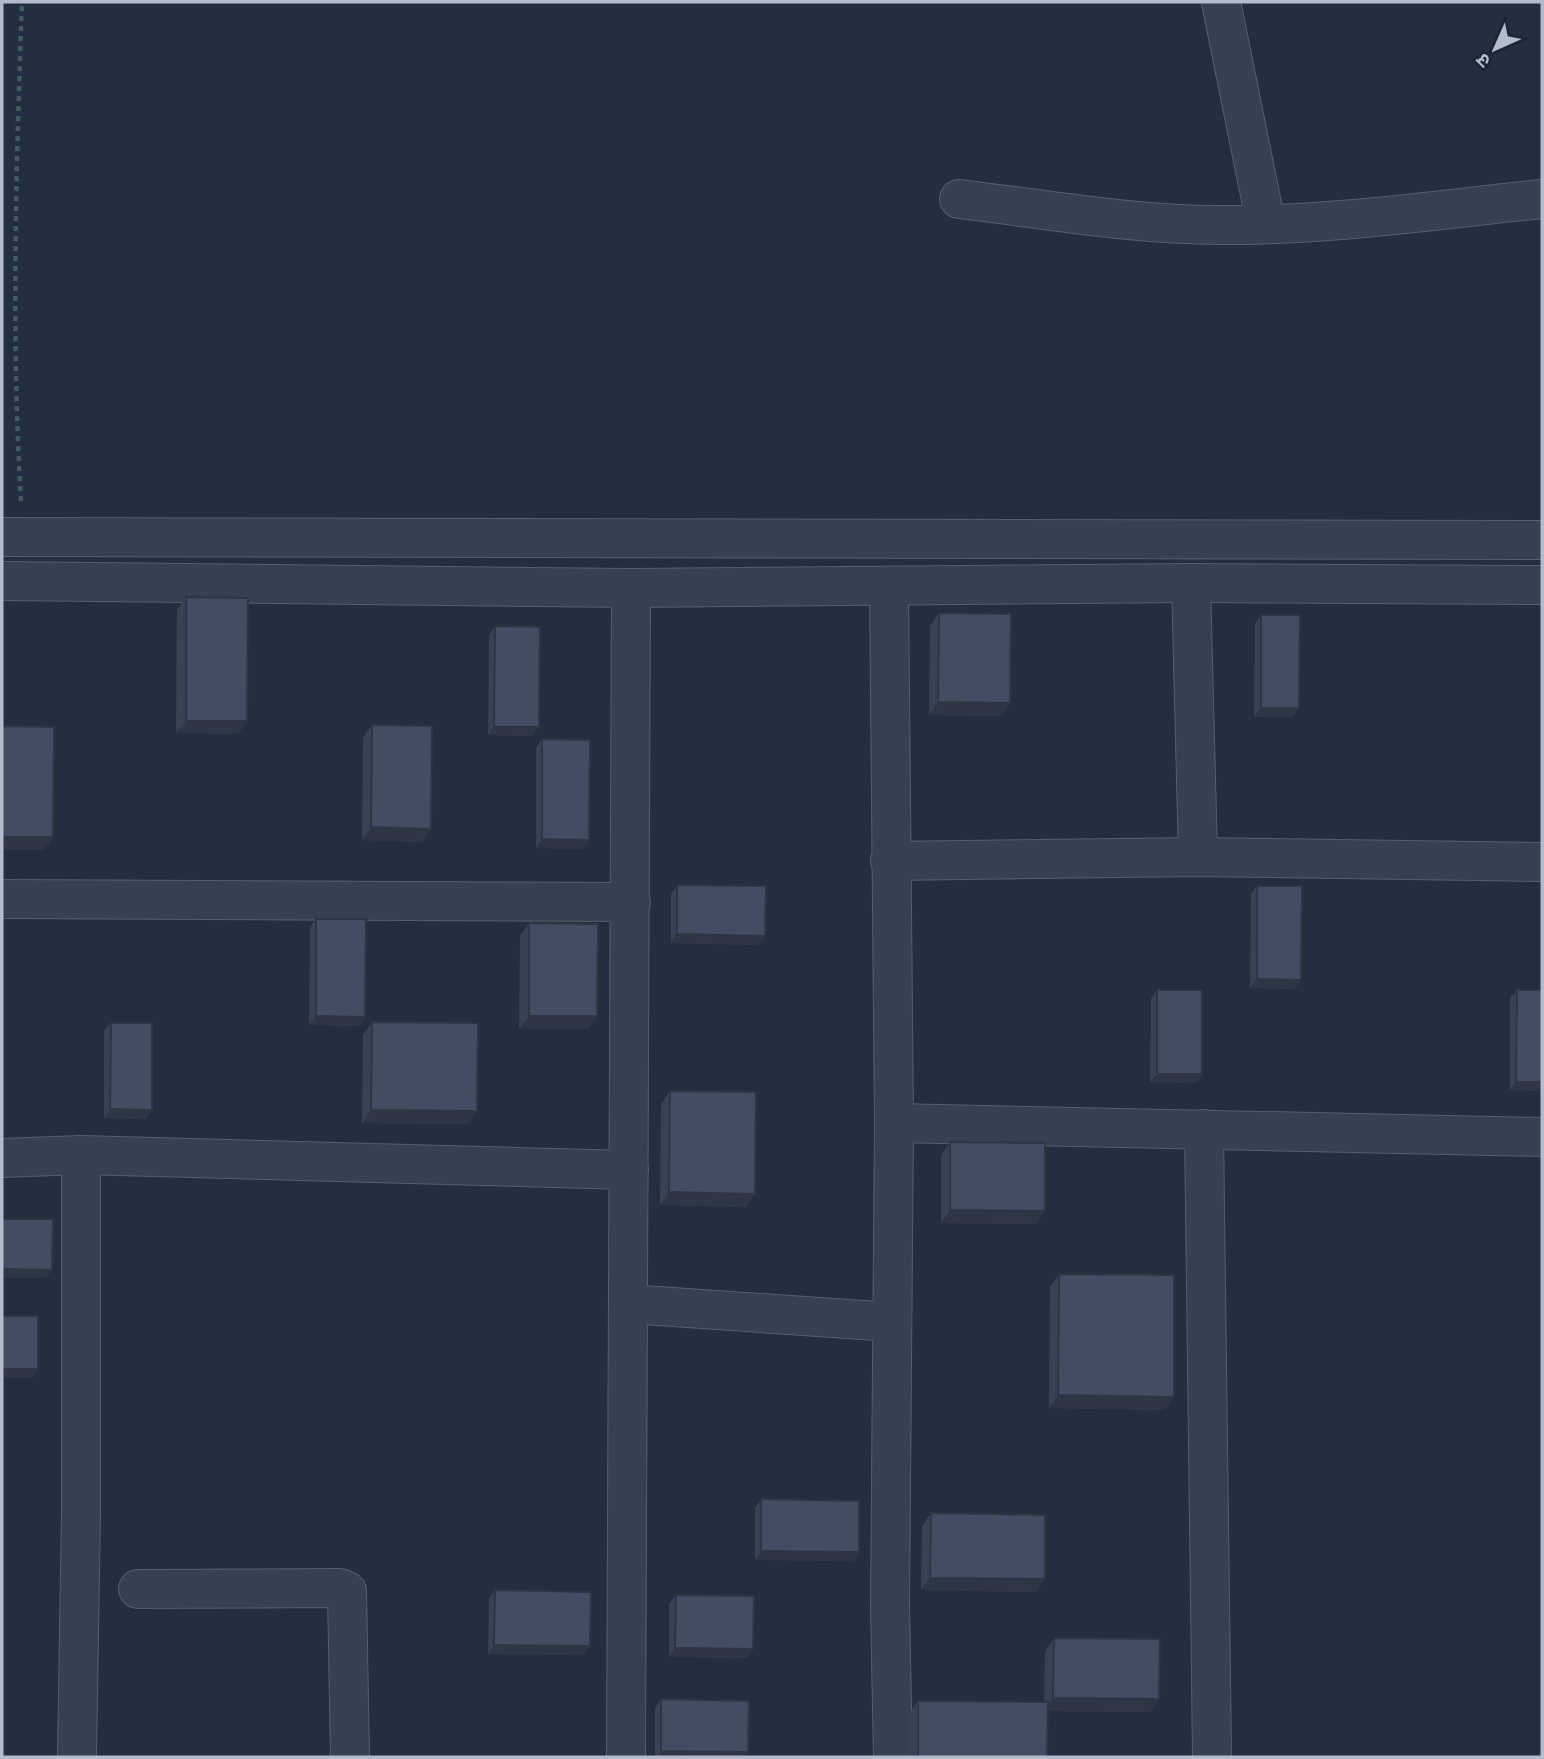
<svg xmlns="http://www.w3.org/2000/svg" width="1544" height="1759" font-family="Raleway,'Noto Sans Devanagari',sans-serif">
<rect width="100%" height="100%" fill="#232e41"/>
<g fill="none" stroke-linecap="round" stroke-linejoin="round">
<g stroke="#555e6e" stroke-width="40">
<g id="minor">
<polyline points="1221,2 1266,224"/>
<path d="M959 199C1045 209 1132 225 1219 225 1326 226 1435 210 1542 199"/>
<polyline points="2,537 1542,540"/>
<polyline points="2,581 631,588 1191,583 1542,585"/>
<polyline points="1191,583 1198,857"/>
<polyline points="889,586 894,1123 890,1606 893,1757"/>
<polyline points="890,861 1198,857 1542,862"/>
<polyline points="2,899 631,902"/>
<polyline points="894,1123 1542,1137"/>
<polyline points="1204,1129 1212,1757"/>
<polyline points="2,1158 81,1155 629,1170"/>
<polyline points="629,1304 892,1322"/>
<polyline points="138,1589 340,1588 347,1591 350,1757"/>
<polyline points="77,1757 81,1510 81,1155"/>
<polyline points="626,1757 631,588"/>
</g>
</g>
<path stroke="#435a5f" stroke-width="4.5" stroke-dasharray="5 5" stroke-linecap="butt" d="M21 501C11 335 16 168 22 2"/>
<use href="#minor" stroke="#374051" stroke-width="38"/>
</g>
<g fill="#394255">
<polygon points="186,597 247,721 238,734 176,733 177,610"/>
<polygon points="939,613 1010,703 1001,716 929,715 930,626"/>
<polygon points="1261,615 1293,717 1254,717 1255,624"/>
<polygon points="495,626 532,736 488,735 489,635"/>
<polygon points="372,725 431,829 422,842 362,840 363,738"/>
<polygon points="542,739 583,849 536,848 536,748"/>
<polygon points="677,885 765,936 759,945 671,943 671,894"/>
<polygon points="1257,886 1295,989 1250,988 1251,894"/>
<polygon points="316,919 365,1017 359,1026 309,1025 310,927"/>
<polygon points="529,923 588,1029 519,1029 520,936"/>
<polygon points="1157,990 1202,1074 1196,1083 1150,1082 1151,999"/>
<polygon points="1517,990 1542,990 1542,1091 1510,1090 1510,998"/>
<polygon points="372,1022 468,1124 362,1123 363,1035"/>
<polygon points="111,1023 152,1110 145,1119 104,1118 104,1031"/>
<polygon points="670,1091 755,1194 746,1207 660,1205 661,1104"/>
<polygon points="950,1142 1036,1224 941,1223 941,1155"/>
<polygon points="1059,1274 1174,1397 1165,1410 1049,1408 1050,1287"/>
<polygon points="761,1499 859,1552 853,1561 755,1560 755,1508"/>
<polygon points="931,1513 1045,1579 1035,1592 921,1590 922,1526"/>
<polygon points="495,1590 584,1655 488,1654 489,1599"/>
<polygon points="676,1595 753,1649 747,1658 669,1657 669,1604"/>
<polygon points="1054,1638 1159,1699 1150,1712 1048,1711 1047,1757 909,1757 909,1714 918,1701 1044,1702 1045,1651"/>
<polygon points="661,1699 748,1752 745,1757 655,1757 655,1708"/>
</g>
<g fill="#2e3645">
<polygon points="938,702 1010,703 1001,716 929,715"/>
<polygon points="1261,708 1299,708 1293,717 1254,717"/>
<polygon points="186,721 247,721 238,734 176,733"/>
<polygon points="494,727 539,727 532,736 488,735"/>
<polygon points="371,827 431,829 422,842 362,840"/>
<polygon points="2,837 53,837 44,850 2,850"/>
<polygon points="542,839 589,840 583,849 536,848"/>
<polygon points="677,934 765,936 759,945 671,943"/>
<polygon points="1257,979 1301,980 1295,989 1250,988"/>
<polygon points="316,1016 365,1017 359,1026 309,1025"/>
<polygon points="529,1016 597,1016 588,1029 519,1029"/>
<polygon points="1157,1074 1202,1074 1196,1083 1150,1082"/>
<polygon points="1516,1082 1542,1082 1542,1091 1510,1090"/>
<polygon points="110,1109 152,1110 145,1119 104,1118"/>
<polygon points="371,1110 477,1111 468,1124 362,1123"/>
<polygon points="669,1192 755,1194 746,1207 660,1205"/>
<polygon points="950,1210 1045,1211 1036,1224 941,1223"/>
<polygon points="2,1269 52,1270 46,1278 2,1278"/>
<polygon points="2,1369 38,1369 32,1378 2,1378"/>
<polygon points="1058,1395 1174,1397 1165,1410 1049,1408"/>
<polygon points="761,1551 859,1552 853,1561 755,1560"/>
<polygon points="930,1578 1045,1579 1035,1592 921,1590"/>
<polygon points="494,1645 590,1646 584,1655 488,1654"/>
<polygon points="675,1648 753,1649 747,1658 669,1657"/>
<polygon points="1053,1698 1159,1699 1150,1712 1044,1711"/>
<polygon points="661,1751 748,1752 745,1757 657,1757"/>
</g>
<g fill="#424d63" stroke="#2e3645" stroke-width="2">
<polygon points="186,597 248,598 247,721 186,721"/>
<polygon points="939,613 1011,614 1010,703 938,702"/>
<polygon points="1261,615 1300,615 1299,708 1261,708"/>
<polygon points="495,626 540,627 539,727 494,727"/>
<polygon points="372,725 432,726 431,829 371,827"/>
<polygon points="2,726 54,727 53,837 2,837"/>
<polygon points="542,739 590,740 589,840 542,839"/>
<polygon points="677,885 766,886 765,936 677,934"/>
<polygon points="1257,886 1302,886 1301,980 1257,979"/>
<polygon points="316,919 366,919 365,1017 316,1016"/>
<polygon points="529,923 598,924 597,1016 529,1016"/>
<rect x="1157" y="990" width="45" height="84"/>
<polygon points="1517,990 1542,990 1542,1082 1516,1082"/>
<polygon points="372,1022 478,1023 477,1111 371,1110"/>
<polygon points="111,1023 152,1023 152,1110 110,1109"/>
<polygon points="670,1091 756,1092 755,1194 669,1192"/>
<polygon points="950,1142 1045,1143 1045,1211 950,1210"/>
<polygon points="2,1219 53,1219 52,1270 2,1269"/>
<polygon points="1059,1274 1174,1275 1174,1397 1058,1395"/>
<rect x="2" y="1316" width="36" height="53"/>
<polygon points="761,1499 859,1501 859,1552 761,1551"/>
<polygon points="931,1513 1045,1515 1045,1579 930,1578"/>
<polygon points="495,1590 591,1592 590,1646 494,1645"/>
<polygon points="676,1595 754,1596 753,1649 675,1648"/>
<polygon points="1054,1638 1160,1639 1159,1699 1053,1698"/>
<polygon points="661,1699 749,1701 748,1752 661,1751"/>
<polygon points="918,1701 1048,1702 1047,1757 918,1757"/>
</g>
<rect width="1544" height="1759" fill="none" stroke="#b4bbcb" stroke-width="7"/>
<g transform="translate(1495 49) rotate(225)" stroke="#1c2536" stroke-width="5" paint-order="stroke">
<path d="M0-5L12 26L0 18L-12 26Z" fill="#b4bbcb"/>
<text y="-10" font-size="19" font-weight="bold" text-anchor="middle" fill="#b4bbcb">उ</text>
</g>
</svg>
